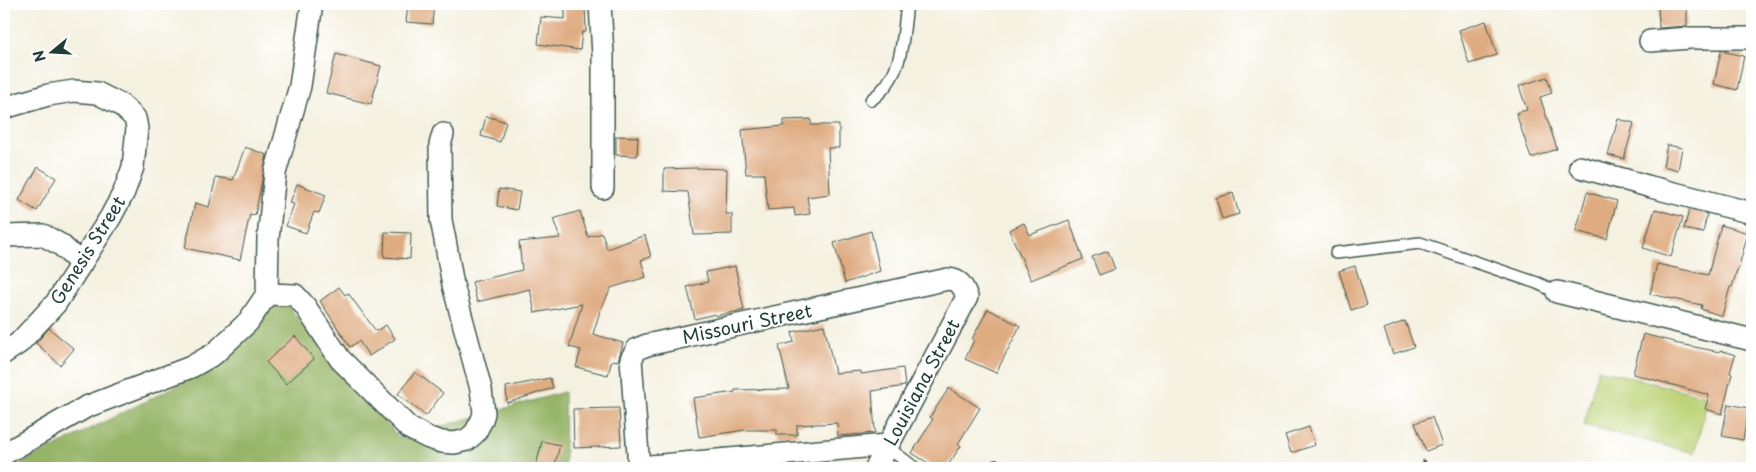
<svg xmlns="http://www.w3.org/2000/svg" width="1756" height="472" font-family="'Playpen Sans',sans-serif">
<rect width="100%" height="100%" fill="#fff"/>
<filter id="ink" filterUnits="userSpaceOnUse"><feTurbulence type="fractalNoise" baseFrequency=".02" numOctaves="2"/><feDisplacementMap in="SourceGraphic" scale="10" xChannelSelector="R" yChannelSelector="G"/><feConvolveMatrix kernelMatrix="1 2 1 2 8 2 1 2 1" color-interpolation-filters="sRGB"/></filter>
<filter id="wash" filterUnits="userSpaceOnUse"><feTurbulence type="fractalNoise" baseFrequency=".0096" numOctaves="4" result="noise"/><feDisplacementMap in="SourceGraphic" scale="20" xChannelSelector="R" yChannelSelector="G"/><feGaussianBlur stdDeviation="1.12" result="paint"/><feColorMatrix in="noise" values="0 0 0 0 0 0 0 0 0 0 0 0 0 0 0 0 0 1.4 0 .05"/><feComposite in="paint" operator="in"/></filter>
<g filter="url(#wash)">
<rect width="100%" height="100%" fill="#f4f1e0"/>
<polygon fill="#bdd377" stroke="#6e8856" points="1598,369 1708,397 1695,453 1584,425"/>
<polygon fill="#96b568" stroke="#5a794e" points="279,296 399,438 564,392 565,468 12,468 198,375"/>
<g id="blocks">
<g fill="#dfac82">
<polygon points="408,4 434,4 432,24 406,22"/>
<polygon points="565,4 585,4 586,32 582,32 580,50 538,44 541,17 565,19"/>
<polygon points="1658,4 1687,4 1687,26 1659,28"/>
<polygon points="1486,21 1497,55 1469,64 1459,30"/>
<polygon points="1721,51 1744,56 1737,90 1714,84"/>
<polygon points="336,54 381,66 371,104 326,93"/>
<polygon points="1547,77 1552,93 1540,97 1557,149 1531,158 1516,113 1527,110 1519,86"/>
<polygon points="486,116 506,122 500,142 481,136"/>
<polygon points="811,119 811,125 839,125 839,148 828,148 830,194 807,197 810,214 795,216 794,208 768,210 764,174 746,174 742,130 784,126 784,120"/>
<polygon points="1618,119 1634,123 1624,159 1608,155"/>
<polygon points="616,136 638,137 637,156 616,155"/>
<polygon points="1667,145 1682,148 1678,170 1663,166"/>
<polygon points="245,147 267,155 255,215 250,214 240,260 185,248 195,203 209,207 216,177 233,180"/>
<polygon points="38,167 56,178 37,211 19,200"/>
<polygon points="696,168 727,169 726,214 732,214 732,234 694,235 688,192 664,191 664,169"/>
<polygon points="297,184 326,195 319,213 314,212 306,233 286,226 294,204 290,203"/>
<polygon points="499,189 520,192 517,210 497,206"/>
<polygon points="1587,192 1617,201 1607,239 1576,231"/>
<polygon points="1233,193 1239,214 1222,219 1216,198"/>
<polygon points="1655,209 1683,217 1671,257 1643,248"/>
<polygon points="1689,210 1707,214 1703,233 1684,229"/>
<polygon points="580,211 588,237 602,233 607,249 645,235 651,257 641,260 646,277 611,288 600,311 593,334 623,343 618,361 612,360 608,375 576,367 581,350 569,347 582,304 535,313 530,289 477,302 472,282 522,270 519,242 560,238 553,219"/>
<polygon points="1069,220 1083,259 1031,280 1009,230 1024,223 1030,235"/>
<polygon points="1721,225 1748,233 1738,270 1737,270 1732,287 1730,287 1722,316 1701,309 1702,305 1650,294 1657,264 1708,275"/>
<polygon points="871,231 880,271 845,283 834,243"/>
<polygon points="385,232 411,233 410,259 384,257"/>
<polygon points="1108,251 1115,269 1099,275 1092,257"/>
<polygon points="735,266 744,310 715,316 715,314 695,319 687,287 708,282 706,272"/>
<polygon points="1355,266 1367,305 1351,310 1339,271"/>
<polygon points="339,287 345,295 348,293 376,331 386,325 395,339 369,356 359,341 350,347 320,301"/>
<polygon points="988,309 1020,326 996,373 965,359 974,340 972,339"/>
<polygon points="1405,321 1414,347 1393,354 1384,329"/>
<polygon points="824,325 835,373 861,371 861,374 903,368 905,386 872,391 875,433 838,436 837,423 797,425 797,435 777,435 777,430 745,430 699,437 693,398 735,392 735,390 789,389 779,346 794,342 792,332"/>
<polygon points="49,328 74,349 60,365 36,343"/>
<polygon points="1643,334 1674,342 1674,343 1720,352 1720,350 1735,355 1730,373 1732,374 1722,414 1705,409 1709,395 1633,374"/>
<polygon points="295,336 314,359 286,384 266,362"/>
<polygon points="415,372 443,393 426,416 398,394"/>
<polygon points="550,378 553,388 507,403 506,387"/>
<polygon points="949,388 980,408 958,444 961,446 946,468 936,468 912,453 933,419 930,417"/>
<polygon points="1728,404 1749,408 1743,440 1722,436"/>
<polygon points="619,408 621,446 574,448 573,409"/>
<polygon points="1432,417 1442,445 1426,451 1415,423"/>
<polygon points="1309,427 1315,445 1291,453 1285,435"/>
<polygon points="542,441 560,445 554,468 536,466"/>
</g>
</g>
</g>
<g filter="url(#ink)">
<use href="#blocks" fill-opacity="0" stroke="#3f584e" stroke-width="1"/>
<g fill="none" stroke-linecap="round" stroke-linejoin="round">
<g stroke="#3f584e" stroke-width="14">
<g id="lane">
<path d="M871 100C904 76 902 41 907 4"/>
<polyline points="1336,253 1420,243 1537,283 1557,292"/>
<polyline points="887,445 895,453 915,468"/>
<polyline points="994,468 996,466"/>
</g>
</g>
<g stroke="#3f584e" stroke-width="24">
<g id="street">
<polyline points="600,4 603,55 603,188"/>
<polyline points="1650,41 1690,38 1752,38"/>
<polyline points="4,108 48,95 74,91 97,93 121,105 135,118 137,128 133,167 124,192 110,218 56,303 19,343 4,353"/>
<polyline points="1580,167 1651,187 1752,213"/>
<polyline points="4,236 43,235 61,245 81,264"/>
<polyline points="1557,292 1752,340"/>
<polyline points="267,294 295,295 305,306 340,359 409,428 429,438 442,442 454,443 467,440 475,433 482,420 484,413 481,389 453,285 445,240 441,220 440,145 443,134"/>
<polyline points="267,294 268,239 275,173 300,86 312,4"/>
<polyline points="4,454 86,407 191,367 214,354 248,322 267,294"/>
<polyline points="639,467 887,445"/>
<path d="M639 468 631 359 637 349 647 345 948 279C960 280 963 286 967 297L876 468"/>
</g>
</g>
<polyline stroke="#3f584e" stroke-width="3" stroke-dasharray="4 4" stroke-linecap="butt" points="1423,460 1430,468"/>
<use href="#lane" stroke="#fff" stroke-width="11"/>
<use href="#street" stroke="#fff" stroke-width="21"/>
</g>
</g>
<g text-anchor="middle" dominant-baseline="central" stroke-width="4" stroke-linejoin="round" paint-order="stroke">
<g font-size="18" fill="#1f3d34" stroke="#fff">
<text transform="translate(87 250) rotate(-58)">Genesis Street</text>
<text transform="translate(747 323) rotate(-12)">Missouri Street</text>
<text transform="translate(921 382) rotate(-62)">Louisiana Street</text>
</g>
</g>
<rect width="1756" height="472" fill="none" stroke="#fff" stroke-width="20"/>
<g transform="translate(52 52) rotate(252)" stroke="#ffffff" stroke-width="4" paint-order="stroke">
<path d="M0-4L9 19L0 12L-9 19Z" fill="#1f3d34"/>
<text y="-8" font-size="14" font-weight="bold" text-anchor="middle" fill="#1f3d34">N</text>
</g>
</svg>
